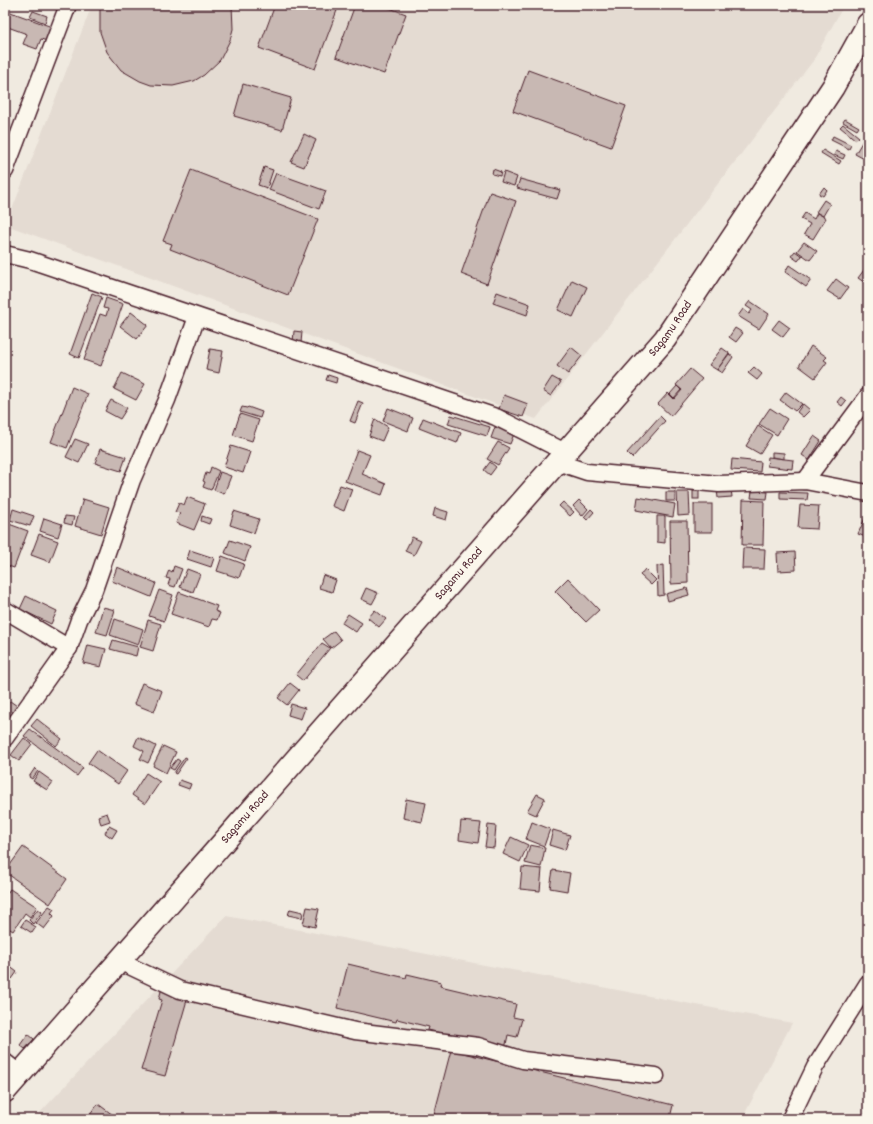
<svg xmlns="http://www.w3.org/2000/svg" width="873" height="1124" font-family="Dekko,sans-serif">
<rect width="100%" height="100%" fill="#f0eae0"/>
<filter id="ink" filterUnits="userSpaceOnUse"><feTurbulence type="fractalNoise" baseFrequency=".025" numOctaves="2"/><feDisplacementMap in="SourceGraphic" scale="8" xChannelSelector="R" yChannelSelector="G"/><feConvolveMatrix kernelMatrix="1 2 1 2 8 2 1 2 1" color-interpolation-filters="sRGB"/></filter>
<g filter="url(#ink)">
<g fill="#e4dbd2">
<polygon points="92,5 844,5 813,61 536,419 6,225"/>
<polygon points="226,916 792,1023 742,1119 34,1119"/>
</g>
<g fill="#c8b8b3" stroke="#4a1f2b">
<polygon points="100,5 232,5 233,29 230,40 220,60 204,75 194,81 173,86 151,85 140,81 121,70 107,52 100,32"/>
<polygon points="275,5 339,5 315,69 259,48"/>
<polygon points="355,5 381,5 406,14 384,74 336,57"/>
<polygon points="5,10 52,27 47,41 41,39 37,49 23,44 27,34 5,26"/>
<polygon points="33,11 47,16 45,23 30,17"/>
<polygon points="528,70 626,106 611,147 513,111"/>
<polygon points="243,84 291,98 282,130 234,116"/>
<polygon points="845,119 859,127 857,130 843,122"/>
<polygon points="843,124 859,137 856,140 840,127"/>
<polygon points="868,132 868,161 855,154"/>
<polygon points="304,134 316,140 304,167 291,162"/>
<polygon points="833,136 851,145 849,149 831,140"/>
<polygon points="823,150 841,161 839,164 821,153"/>
<polygon points="836,151 845,155 843,159 834,155"/>
<polygon points="264,167 273,170 267,188 258,185"/>
<polygon points="493,169 501,172 500,176 492,174"/>
<polygon points="191,170 318,219 288,295 170,249 172,244 163,241"/>
<polygon points="504,172 517,177 514,186 501,182"/>
<polygon points="276,173 326,191 319,209 269,190"/>
<polygon points="520,179 560,190 557,199 517,188"/>
<polygon points="824,187 827,190 823,196 819,194"/>
<polygon points="490,192 516,201 487,284 461,274"/>
<polygon points="824,200 830,204 823,216 816,212"/>
<polygon points="805,213 814,219 817,213 826,218 813,239 804,234 810,224 801,219"/>
<polygon points="804,242 817,251 810,260 797,251"/>
<polygon points="795,251 802,256 798,261 791,256"/>
<polygon points="789,265 811,280 806,287 785,272"/>
<polygon points="867,266 868,267 868,285 858,278"/>
<polygon points="836,279 848,288 840,299 827,291"/>
<polygon points="572,280 587,287 573,317 558,310"/>
<polygon points="497,292 530,304 527,315 493,303"/>
<polygon points="92,293 102,297 79,358 70,354"/>
<polygon points="106,298 123,304 101,366 84,360 100,314 106,316 108,309 103,308"/>
<polygon points="750,301 769,314 759,329 738,316 743,309 749,314 752,310 746,306"/>
<polygon points="131,312 148,325 137,339 120,326"/>
<polygon points="779,320 790,328 783,337 772,329"/>
<polygon points="735,328 743,333 736,342 729,337"/>
<polygon points="294,331 302,332 301,343 293,342"/>
<polygon points="811,346 827,357 824,360 827,362 815,378 799,366"/>
<polygon points="571,347 582,356 568,374 557,366"/>
<polygon points="722,348 729,353 717,370 709,365"/>
<polygon points="210,349 223,351 219,373 206,370"/>
<polygon points="729,354 733,357 722,373 717,370"/>
<polygon points="754,367 762,374 757,380 748,373"/>
<polygon points="690,369 702,379 671,416 658,404 668,393 674,399 682,390 676,385"/>
<polygon points="122,373 145,384 136,400 114,389"/>
<polygon points="328,375 337,378 336,383 326,380"/>
<polygon points="552,377 561,382 551,396 543,391"/>
<polygon points="677,386 681,390 674,398 670,394"/>
<polygon points="72,387 88,394 67,448 51,442"/>
<polygon points="786,392 802,404 795,411 780,400"/>
<polygon points="504,395 528,404 523,417 499,409"/>
<polygon points="841,397 846,401 842,406 837,402"/>
<polygon points="111,400 127,408 120,419 105,411"/>
<polygon points="358,401 363,403 355,423 350,421"/>
<polygon points="803,404 810,410 803,417 797,412"/>
<polygon points="242,407 247,408 248,407 262,412 260,418 240,412"/>
<polygon points="388,408 413,418 408,431 383,421"/>
<polygon points="770,408 787,419 777,435 759,424"/>
<polygon points="240,414 259,420 252,441 233,435"/>
<polygon points="451,415 490,427 487,436 448,424"/>
<polygon points="660,416 665,421 632,458 627,453"/>
<polygon points="423,418 461,433 457,443 419,428"/>
<polygon points="375,419 388,427 382,441 369,436"/>
<polygon points="758,426 772,435 760,454 746,446"/>
<polygon points="495,427 514,434 510,444 491,438"/>
<polygon points="814,436 821,441 809,460 802,455"/>
<polygon points="75,439 88,444 79,463 66,457"/>
<polygon points="498,442 509,448 498,465 487,459"/>
<polygon points="231,446 250,452 243,473 224,467"/>
<polygon points="100,449 126,457 121,471 95,463"/>
<polygon points="357,450 370,455 362,474 386,484 382,495 345,481"/>
<polygon points="772,452 784,453 784,459 772,457"/>
<polygon points="768,457 793,460 792,469 767,466"/>
<polygon points="732,459 761,462 760,472 731,470"/>
<polygon points="490,462 496,467 490,475 484,470"/>
<polygon points="211,467 219,471 211,490 203,487 205,482 203,481 206,473 209,474"/>
<polygon points="220,472 231,476 224,494 214,490"/>
<polygon points="340,485 352,489 344,511 332,506"/>
<polygon points="731,489 732,497 718,498 717,490"/>
<rect x="693" y="491" width="6" height="8"/>
<polygon points="752,491 768,492 767,499 751,498"/>
<rect x="666" y="492" width="9" height="9"/>
<polygon points="677,492 689,492 690,515 678,516"/>
<polygon points="780,492 808,493 807,500 780,499"/>
<polygon points="187,497 205,504 194,530 176,523 180,513 175,512 179,503 184,505"/>
<polygon points="638,497 675,504 673,517 636,510"/>
<polygon points="83,499 109,507 101,534 75,526"/>
<polygon points="579,500 588,509 582,516 573,506"/>
<polygon points="743,500 764,501 763,545 742,545"/>
<polygon points="563,502 574,512 570,516 559,506"/>
<rect x="694" y="504" width="18" height="28"/>
<polygon points="800,505 819,506 817,529 798,528"/>
<polygon points="435,508 448,512 446,520 433,516"/>
<polygon points="13,509 34,516 30,526 10,520"/>
<polygon points="591,509 594,512 587,520 584,517"/>
<polygon points="234,511 259,519 254,533 230,525"/>
<polygon points="868,511 868,538 858,534"/>
<polygon points="65,516 74,517 72,525 64,523"/>
<polygon points="202,516 211,519 209,524 201,521"/>
<polygon points="657,516 665,516 665,543 657,542"/>
<polygon points="44,518 62,524 58,537 40,531"/>
<polygon points="670,521 687,521 688,583 671,584"/>
<polygon points="9,524 28,531 14,568 5,565 5,534"/>
<polygon points="39,534 58,541 50,562 31,555"/>
<polygon points="412,537 421,541 414,555 405,551"/>
<polygon points="230,540 250,547 245,561 225,553"/>
<polygon points="743,548 765,549 764,569 742,569"/>
<polygon points="190,550 214,558 211,567 187,559"/>
<polygon points="795,552 796,570 778,571 777,553"/>
<polygon points="222,556 244,564 239,578 217,571"/>
<polygon points="663,565 664,595 658,596 657,566"/>
<polygon points="174,566 182,569 175,587 168,585 170,579 166,578 169,570 172,572"/>
<polygon points="117,567 156,583 151,597 112,581"/>
<polygon points="187,569 200,574 193,592 180,587"/>
<polygon points="645,569 656,580 651,585 640,575"/>
<polygon points="323,575 336,580 332,592 319,588"/>
<polygon points="568,578 599,610 586,622 555,591"/>
<polygon points="366,588 378,593 372,604 361,599"/>
<polygon points="687,588 689,595 668,601 666,594"/>
<polygon points="159,590 173,595 164,621 149,616"/>
<polygon points="179,592 217,606 215,611 220,613 217,620 212,619 209,627 171,614"/>
<polygon points="26,596 57,611 51,624 20,609"/>
<polygon points="103,607 115,610 107,635 96,632"/>
<polygon points="375,610 386,619 379,627 368,618"/>
<polygon points="348,614 362,623 356,632 342,623"/>
<polygon points="115,619 143,629 138,645 110,635"/>
<polygon points="148,620 161,624 153,651 140,647"/>
<polygon points="334,631 341,640 331,648 323,639"/>
<polygon points="113,640 138,647 136,656 110,649"/>
<polygon points="322,643 330,648 303,681 296,675"/>
<polygon points="88,645 106,649 101,667 83,663"/>
<polygon points="142,683 162,691 154,712 134,704"/>
<polygon points="290,683 299,690 287,705 278,698"/>
<polygon points="10,701 20,708 10,721 5,718 5,708"/>
<polygon points="291,704 305,708 301,719 288,715"/>
<polygon points="37,719 62,739 56,746 31,726"/>
<polygon points="30,729 83,768 77,776 24,736"/>
<polygon points="138,737 156,746 148,763 140,759 144,751 134,746"/>
<polygon points="24,738 32,744 19,761 11,755"/>
<polygon points="163,746 176,752 166,773 153,766"/>
<polygon points="97,750 127,771 118,784 88,763"/>
<polygon points="185,757 187,758 176,774 174,773"/>
<polygon points="177,759 180,761 174,770 170,768"/>
<polygon points="35,768 38,771 32,779 29,777"/>
<polygon points="39,772 53,782 47,790 33,781"/>
<polygon points="146,773 160,782 145,804 132,795"/>
<polygon points="180,780 191,784 189,789 178,785"/>
<polygon points="537,794 545,798 536,815 527,811"/>
<polygon points="406,799 426,803 422,822 403,818"/>
<polygon points="107,813 110,821 101,824 98,816"/>
<polygon points="461,821 481,823 478,843 459,840"/>
<polygon points="532,822 550,829 544,846 526,839"/>
<polygon points="488,825 496,826 494,848 485,847"/>
<polygon points="109,826 117,830 112,838 105,833"/>
<polygon points="553,830 570,835 565,850 549,845"/>
<polygon points="511,837 528,845 520,862 503,854"/>
<polygon points="530,845 545,848 541,867 525,863"/>
<polygon points="23,847 67,879 50,904 5,872"/>
<polygon points="522,867 542,869 540,891 520,889"/>
<polygon points="553,870 570,873 567,891 550,888"/>
<polygon points="10,889 37,907 30,917 25,913 13,931 5,926 5,896"/>
<polygon points="49,906 54,909 51,913 54,916 44,929 36,923"/>
<polygon points="307,907 319,909 315,927 303,924"/>
<polygon points="38,909 42,912 33,924 29,920"/>
<polygon points="290,909 303,912 302,918 288,915"/>
<polygon points="25,920 36,927 32,933 21,926"/>
<polygon points="5,963 17,972 12,979 5,974"/>
<polygon points="348,964 406,978 407,974 441,982 440,986 516,1004 513,1017 522,1019 517,1037 508,1035 505,1049 428,1030 429,1027 397,1019 396,1022 337,1008"/>
<polygon points="162,987 189,993 165,1076 141,1070 162,1000 159,999"/>
<polygon points="28,1034 34,1039 25,1049 20,1045"/>
<polygon points="451,1050 673,1105 670,1118 674,1119 433,1119"/>
<polygon points="98,1104 113,1115 110,1119 87,1119"/>
</g>
<g fill="none" stroke-linecap="round" stroke-linejoin="round">
<g stroke="#4a1f2b" stroke-width="19">
<g id="minor">
<polyline points="5,171 68,5"/>
<polyline points="5,254 30,260 496,417 565,452"/>
<polyline points="557,462 587,472 719,484 805,481 868,493"/>
<polyline points="805,481 868,396"/>
<polyline points="5,610 69,648"/>
<polyline points="5,738 69,648 79,620 94,590 132,480 167,400 197,317"/>
<polyline points="119,961 180,990 355,1031 478,1046 523,1060 656,1076"/>
<polyline points="5,1062 20,1074"/>
<polyline points="790,1119 815,1067 868,983"/>
</g>
</g>
<g stroke="#4a1f2b" stroke-width="25">
<g id="highway">
<path id="s1" d="M5 1091 665 339 833 87 868 24"/>
</g>
</g>
<use href="#minor" stroke="#fbf7ec" stroke-width="16"/>
<use href="#highway" stroke="#fbf7ec" stroke-width="22"/>
</g>
</g>
<g text-anchor="middle" dominant-baseline="central" stroke-width="4" stroke-linejoin="round" paint-order="stroke">
<g font-size="13" fill="#4a1f2b" stroke="#fbf7ec">
<text stroke="none"><textPath href="#s1" startOffset="1012">Sagamu Road</textPath></text>
<text stroke="none"><textPath href="#s1" startOffset="688">Sagamu Road</textPath></text>
<text stroke="none"><textPath href="#s1" startOffset="364">Sagamu Road</textPath></text>
</g>
</g>
<rect width="873" height="1124" fill="none" stroke="#fbf7ec" stroke-width="20"/>
<rect x="10" y="10" width="853" height="1104" fill="none" stroke="#4a1f2b" stroke-width="1.5" filter="url(#ink)"/>
</svg>
